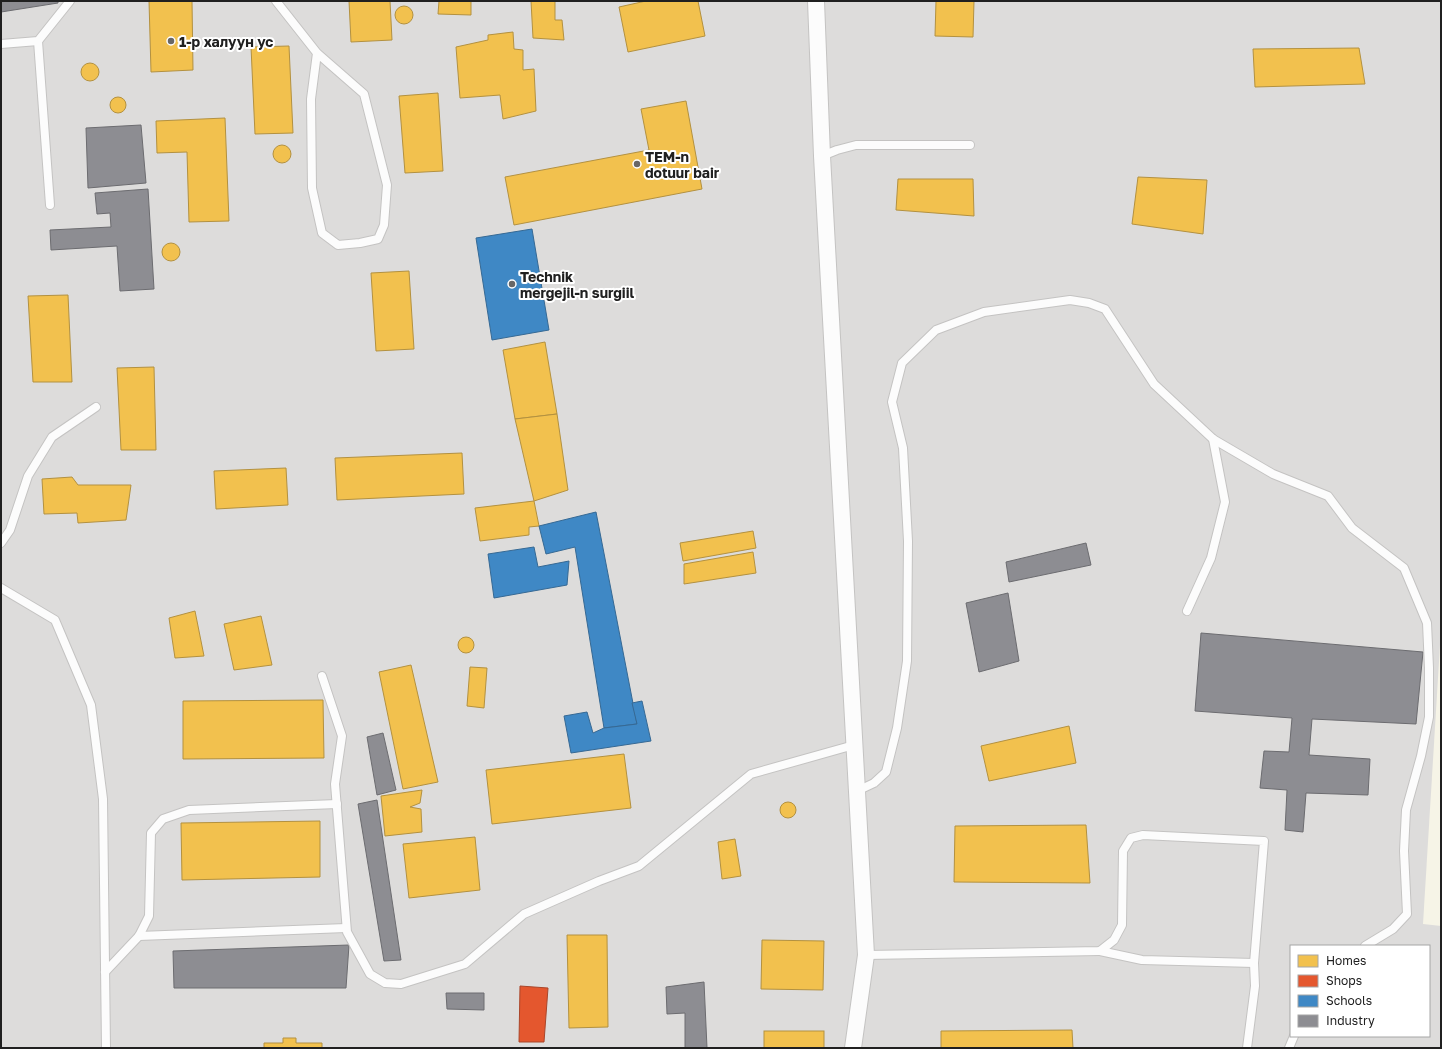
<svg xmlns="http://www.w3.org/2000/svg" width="1442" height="1049" font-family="'Golos Text',sans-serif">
<rect width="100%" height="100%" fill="#eeecea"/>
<path fill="#dddcdb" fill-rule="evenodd" d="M1 1H1441V1048H1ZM1291 946H1429V1036H1291Z"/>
<polygon fill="#f6f4e7" points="1441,629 1441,926 1423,924"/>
<g fill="#f2c14e" stroke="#b39140">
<polygon points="149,1 192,1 193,70 151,72"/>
<polygon points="349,1 390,1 392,40 351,42"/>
<polygon points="439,1 471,1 471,15 438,14"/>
<polygon points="531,1 555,1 555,20 562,20 564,40 533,38"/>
<polygon points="646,1 698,1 705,36 628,52 619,7"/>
<polygon points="936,1 974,1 973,37 935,36"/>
<circle cx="404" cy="15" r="9"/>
<polygon points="513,32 514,49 523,50 523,70 534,69 536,111 503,119 500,95 460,98 456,47 488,40 488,35"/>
<polygon points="289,46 293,133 255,134 251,47"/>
<polygon points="1359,48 1365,84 1255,87 1253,49"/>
<circle cx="90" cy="72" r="9"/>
<polygon points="438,93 443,171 405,173 399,96"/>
<circle cx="118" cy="105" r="8"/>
<polygon points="686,101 702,189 514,225 505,177 649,150 641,109"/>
<polygon points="225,118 229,221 189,222 187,152 157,153 156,121"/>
<circle cx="282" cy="154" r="9"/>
<polygon points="1138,177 1207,180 1203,234 1132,224"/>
<polygon points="898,179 973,179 974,216 896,210"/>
<circle cx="171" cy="252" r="9"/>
<polygon points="409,271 414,349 376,351 371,273"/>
<polygon points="68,295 72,382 33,382 28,296"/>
<polygon points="545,342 557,414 515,419 503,350"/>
<polygon points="154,367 156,450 121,450 117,368"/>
<polygon points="557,414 568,490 534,501 515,419"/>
<polygon points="462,453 464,494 337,500 335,458"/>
<polygon points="286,468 288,505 216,509 214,471"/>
<polygon points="72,477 78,485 131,485 126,520 78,523 77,513 44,514 42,479"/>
<polygon points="534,501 539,526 529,527 529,535 480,541 475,508"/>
<polygon points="753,531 756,548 683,561 680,543"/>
<polygon points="753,552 756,573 684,584 684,564"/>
<polygon points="195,611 204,656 175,658 169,618"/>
<polygon points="261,616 272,665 234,670 224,624"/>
<circle cx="466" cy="645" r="8"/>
<polygon points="411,665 438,782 403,789 379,672"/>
<polygon points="470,667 487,668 484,708 467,706"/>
<polygon points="323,700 324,758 183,759 183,701"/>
<polygon points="1069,726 1076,763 989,781 981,746"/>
<polygon points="624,754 631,808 492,824 486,770"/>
<polygon points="422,790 420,803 410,807 421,809 422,832 385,836 381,796"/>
<circle cx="788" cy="810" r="8"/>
<polygon points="320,821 320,877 182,880 181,823"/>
<polygon points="1086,825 1090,883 954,882 955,826"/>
<polygon points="475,837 480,890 409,898 403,844"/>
<polygon points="735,839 741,876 722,879 718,842"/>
<polygon points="567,935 607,935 608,1027 569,1028"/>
<polygon points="762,940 824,941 823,990 761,989"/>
<polygon points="1072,1030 1073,1048 941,1048 941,1031"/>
<rect x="764" y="1031" width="60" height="17"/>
<polygon points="283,1038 296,1038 296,1043 322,1043 322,1048 264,1048 264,1043 283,1043"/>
</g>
<polygon fill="#e4572e" stroke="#a9462a" points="520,986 548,988 544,1042 519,1042"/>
<g fill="#3f88c5" stroke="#366994">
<polygon points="532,229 549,330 492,340 476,238"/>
<polygon points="596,512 637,724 604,728 575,547 546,554 539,526"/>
<polygon points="534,547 538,567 569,561 567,585 494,598 488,554"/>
<polygon points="642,701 651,741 571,753 564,716 587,712 593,733 604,728 637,724 632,703"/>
</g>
<g fill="#8d8d92" stroke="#6c6c70">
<polygon points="1,1 58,1 58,3 1,12"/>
<polygon points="141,125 146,183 88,188 86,128"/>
<polygon points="148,189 154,289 120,291 117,246 51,250 50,230 111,227 110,213 97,214 95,193"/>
<polygon points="1086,543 1091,565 1009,582 1006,562"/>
<polygon points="1008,593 1019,661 979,672 966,603"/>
<polygon points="1201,633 1423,652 1416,724 1312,719 1309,755 1370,759 1368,795 1306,793 1303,832 1285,830 1287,790 1260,788 1264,751 1289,752 1292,718 1195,711"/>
<polygon points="383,733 396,790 377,795 367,737"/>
<polygon points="377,800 401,960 384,961 358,804"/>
<polygon points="349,945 346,988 174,988 173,951"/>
<polygon points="704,982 707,1048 685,1048 685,1013 667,1014 666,987"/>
<polygon points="446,993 484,993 484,1010 447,1009"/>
</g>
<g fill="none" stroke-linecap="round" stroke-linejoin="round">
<g stroke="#c4c3c2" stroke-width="10">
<g id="lane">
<polyline points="276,1 317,53 364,94 387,185 384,225 378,239 360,243 338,245 322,233 312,188 311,99 317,53"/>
<polyline points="38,41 50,205"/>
<polyline points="1,44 38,41 70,1"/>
<polyline points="822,156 837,150 856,145 970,145"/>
<polyline points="1,543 10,530 28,476 52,437 96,407"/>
<polyline points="1,588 55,620 91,705 103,799 106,1048"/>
<polyline points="1187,611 1211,558 1225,502 1213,439"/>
<polyline points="322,676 342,736 335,784 347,932 370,974 385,983 401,984 465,964 524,914 599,881 639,866 751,774 854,745"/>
<polyline points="857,791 874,783 886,772 897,728 907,661 908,541 903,448 892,402 902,363 936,330 984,312 1070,300 1089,303 1105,309 1154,384 1213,439 1273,474 1328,496 1352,528 1404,568 1427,623 1429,668 1429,717 1421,756 1406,810 1404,851 1407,914 1393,929 1365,946"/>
<polyline points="139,936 346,928"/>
<polyline points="1100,951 1142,960 1254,963"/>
<polyline points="866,955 1100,951 1114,940 1122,925 1123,851 1131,838 1143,835 1264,841 1254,963 1255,986 1247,1048"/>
<polyline points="105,972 139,936 149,916 151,833 163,819 189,810 337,804"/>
<polyline points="1289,1048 1294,1036"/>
</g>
</g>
<g stroke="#c4c3c2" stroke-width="18">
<polyline id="street" points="816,1 822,156 866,955 853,1048"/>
</g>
<use href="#lane" stroke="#fcfcfc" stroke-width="8"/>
<use href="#street" stroke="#fcfcfc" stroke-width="16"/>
</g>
<g fill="#686767" stroke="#fff" stroke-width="1.5">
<circle cx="171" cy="41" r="4"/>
<circle cx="637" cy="164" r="4"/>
<circle cx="512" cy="284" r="4"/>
</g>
<g text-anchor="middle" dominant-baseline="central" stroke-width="4" stroke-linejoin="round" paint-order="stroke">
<g font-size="14" font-weight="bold" fill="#202020" stroke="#fff" text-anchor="start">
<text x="179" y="41">1-р халуун ус</text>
<text x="645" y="156">TEM-n<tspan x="645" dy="16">dotuur bair</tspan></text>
<text x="520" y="276">Technik<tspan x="520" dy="16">mergejil-n surgiil</tspan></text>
</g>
</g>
<rect width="1442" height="1049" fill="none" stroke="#202020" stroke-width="4"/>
<rect x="1290" y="945" width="140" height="92" fill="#ffffff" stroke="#a6a6a6"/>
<rect x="1298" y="955" width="20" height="12" fill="#f2c14e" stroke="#a6a6a6"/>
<text x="1326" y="965" font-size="12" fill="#202020">Homes</text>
<rect x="1298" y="975" width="20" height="12" fill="#e4572e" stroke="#a6a6a6"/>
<text x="1326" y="985" font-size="12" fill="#202020">Shops</text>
<rect x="1298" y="995" width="20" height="12" fill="#3f88c5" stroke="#a6a6a6"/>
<text x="1326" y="1005" font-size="12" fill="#202020">Schools</text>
<rect x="1298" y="1015" width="20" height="12" fill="#8d8d92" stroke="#a6a6a6"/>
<text x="1326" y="1025" font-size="12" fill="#202020">Industry</text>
</svg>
